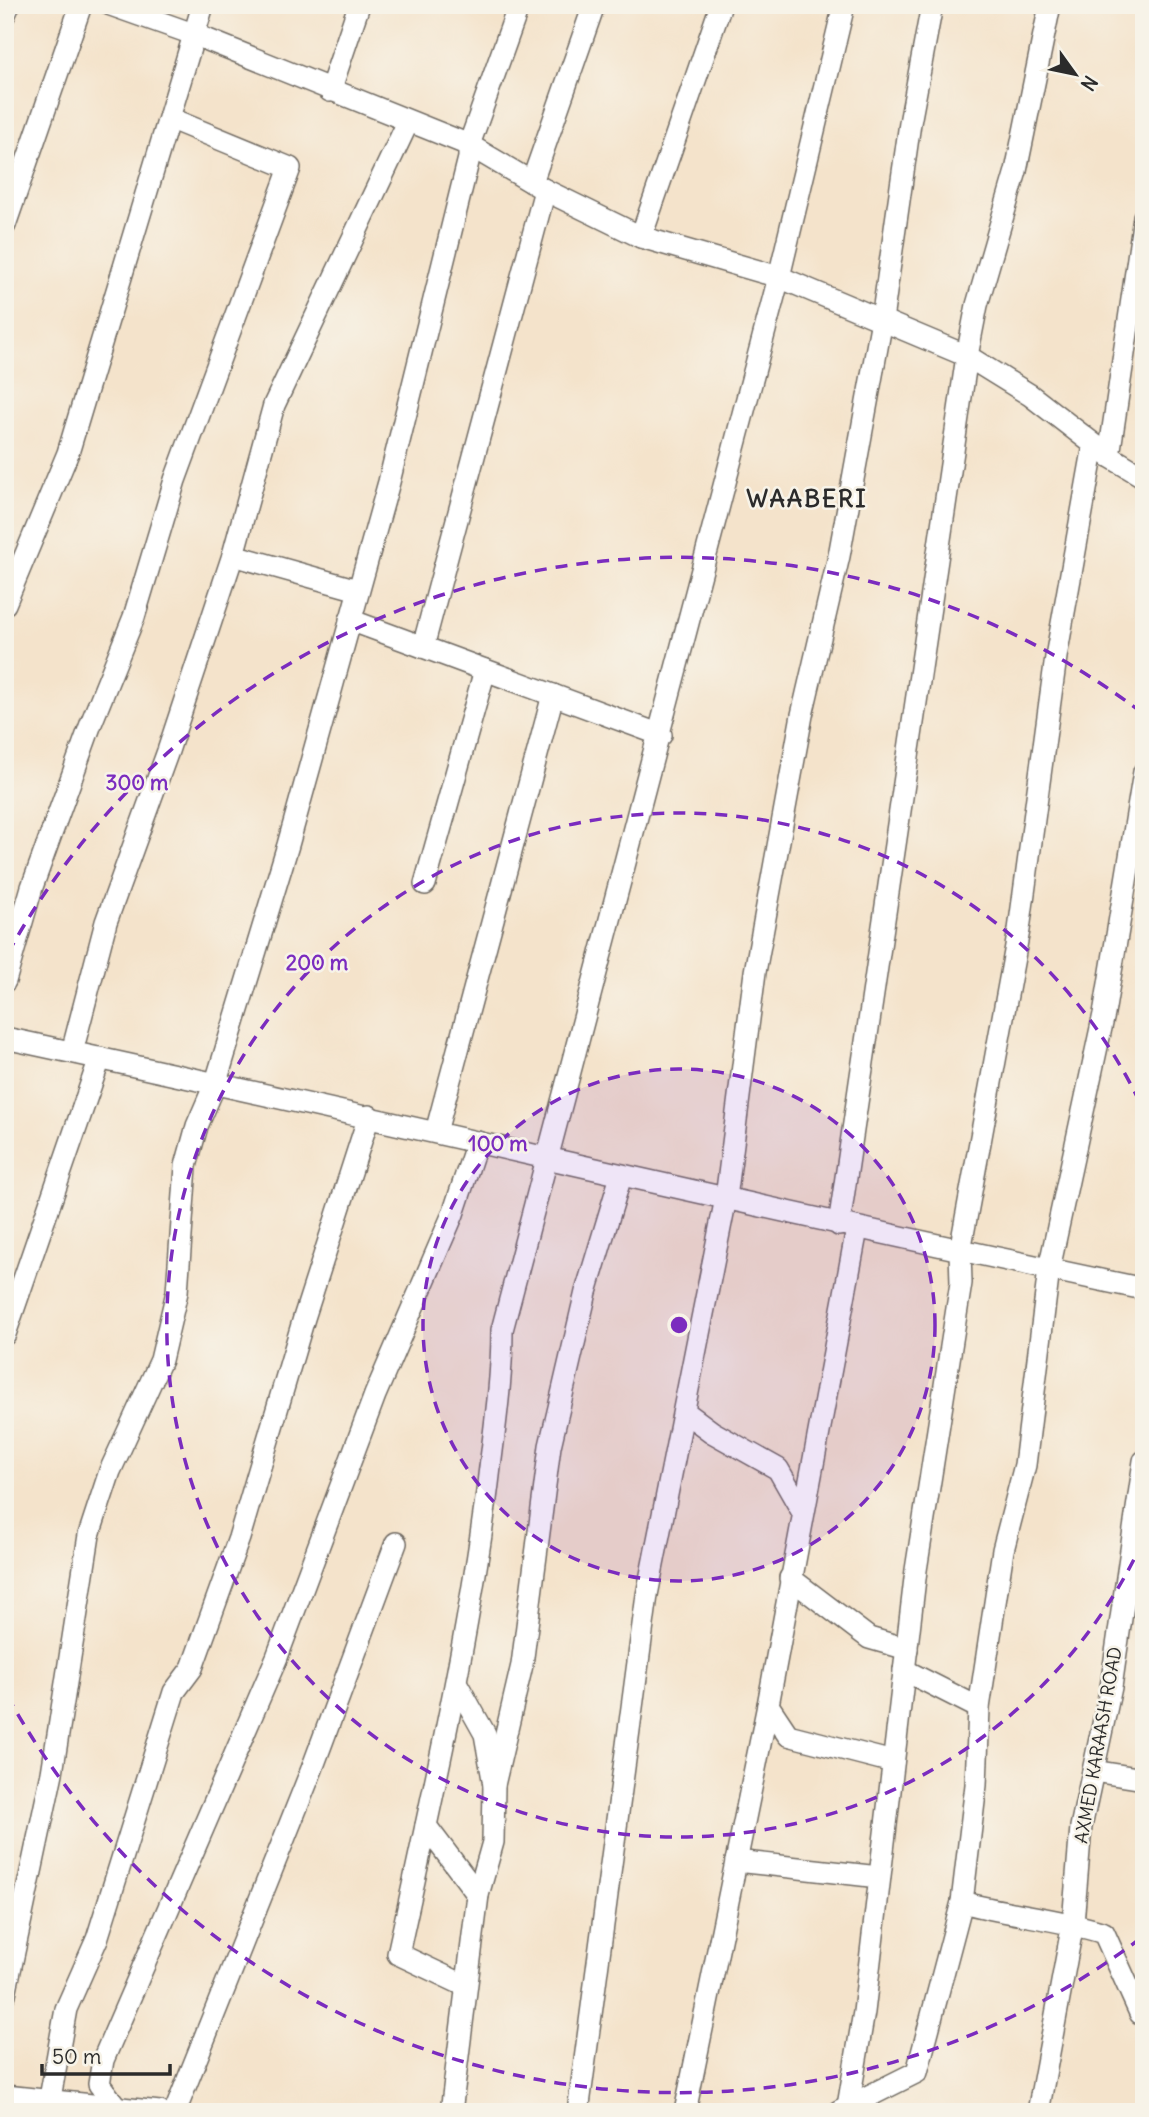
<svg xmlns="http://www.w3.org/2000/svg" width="1149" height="2117" font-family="Delius,sans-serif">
<rect width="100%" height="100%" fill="#f7f3e8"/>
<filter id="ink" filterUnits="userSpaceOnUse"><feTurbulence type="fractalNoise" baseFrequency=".0143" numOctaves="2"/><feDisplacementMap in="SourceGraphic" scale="14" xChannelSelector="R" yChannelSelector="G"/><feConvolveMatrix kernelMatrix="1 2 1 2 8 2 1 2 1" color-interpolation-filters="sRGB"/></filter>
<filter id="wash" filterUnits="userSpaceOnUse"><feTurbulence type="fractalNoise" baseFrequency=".00686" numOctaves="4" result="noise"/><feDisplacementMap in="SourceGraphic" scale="28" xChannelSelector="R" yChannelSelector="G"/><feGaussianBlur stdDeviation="1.57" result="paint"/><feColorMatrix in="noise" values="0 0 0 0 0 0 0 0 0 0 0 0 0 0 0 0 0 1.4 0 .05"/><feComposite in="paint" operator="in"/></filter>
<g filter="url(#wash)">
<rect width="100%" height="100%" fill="#f4e3cb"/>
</g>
<g filter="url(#ink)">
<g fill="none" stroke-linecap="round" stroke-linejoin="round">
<g stroke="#716b63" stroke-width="24">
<g id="minor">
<polyline points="111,5 193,34 469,145 545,190 641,237 779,277 967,356 1030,395 1109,456 1144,477"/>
<polyline points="5,14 9,5"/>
<polyline points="330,91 359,5"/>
<polyline points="532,182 594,5"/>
<polyline points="5,225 81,5"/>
<polyline points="641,237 721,5"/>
<polyline points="1109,456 1144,217"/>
<polyline points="358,590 233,555 274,405 408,122"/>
<polyline points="5,604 68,453 203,5"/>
<polyline points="350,620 661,735"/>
<polyline points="423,647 545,190"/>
<polyline points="425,884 485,670"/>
<polyline points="5,981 32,887 92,721 134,617 175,480 290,168 171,119"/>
<path d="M5 1038C386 1119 763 1210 1144 1289"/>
<polyline points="72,1052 106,922 168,751 233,555"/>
<polyline points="436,1132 553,695"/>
<polyline points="839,1225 967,356 977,305 1016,171 1050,5"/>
<polyline points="5,1334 100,1058"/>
<polyline points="685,1412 712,1432 778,1469 802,1511"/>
<polyline points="790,1578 869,1638 907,1649"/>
<polyline points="904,1670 979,1708"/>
<polyline points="768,1705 788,1735 893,1762"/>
<polyline points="1093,1771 1144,1779"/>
<polyline points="494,1785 522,1665 550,1446 586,1292 621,1176"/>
<polyline points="426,1826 478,1895"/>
<polyline points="736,1861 879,1877"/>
<path d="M962 1902C1009 1915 1058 1918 1104 1933L1140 2013H1144"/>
<path d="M466 1986 398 1954C432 1798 468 1642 488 1484 494 1432 502 1382 502 1330L779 277 844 5"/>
<polyline points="5,1994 52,1773 89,1535 110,1471 161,1360 177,1292 186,1166 197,1126 216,1082 288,845 389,482 469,158 469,145 519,5"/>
<polyline points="5,2096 160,2112"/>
<polyline points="50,2098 66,2009 97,1939 174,1692 192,1668 239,1538 304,1318 369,1116"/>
<polyline points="839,2111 917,2072 962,1902 976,1785 979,1708 1003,1550 1025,1465 1049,1269 1104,1014 1144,772"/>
<polyline points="120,2112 99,2084 103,2060 277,1657 375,1395 453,1214 477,1142"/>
<polyline points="175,2112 312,1769 396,1543"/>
<polyline points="451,2112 478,1895 493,1842 494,1785 485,1734 457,1684"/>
<polyline points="578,2112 647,1595 726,1198 755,972 802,715 839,556 882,320 910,123 932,5"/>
<polyline points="685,2112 768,1705 857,1229"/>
<polyline points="847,2112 864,2012 916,1570 961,1283 960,1251 1019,930 1056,657 1094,445"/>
<polyline points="1038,2112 1073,1923 1081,1827 1111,1687 1144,1461"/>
</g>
</g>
<use href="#minor" stroke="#fff" stroke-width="21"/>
</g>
</g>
<circle cx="679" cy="1325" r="256" fill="#7b2cbf" fill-opacity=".12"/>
<g fill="none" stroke="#7b2cbf" stroke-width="3.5" stroke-dasharray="12 9">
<circle cx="679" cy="1325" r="256"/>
<path d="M1143 1541A512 512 0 1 1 1143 1109"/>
<path d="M1141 1938A767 767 0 0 1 8 1697M8 953A767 767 0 0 1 1141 712"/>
</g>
<g text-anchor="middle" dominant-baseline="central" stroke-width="5" stroke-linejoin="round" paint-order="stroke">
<g font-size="18" fill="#2b2b2b" stroke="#f7f3e8">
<text transform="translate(1098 1745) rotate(-80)">AXMED KARAASH ROAD</text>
</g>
<g font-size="24" font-weight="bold" letter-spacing="2" fill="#2b2b2b" stroke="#f7f3e8">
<text x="807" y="498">WAABERI</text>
</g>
</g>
<circle cx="679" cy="1325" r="10" fill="#7b2cbf" stroke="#f7f3e8" stroke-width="3.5"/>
<g font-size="21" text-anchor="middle" font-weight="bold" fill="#7b2cbf" stroke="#f7f3e8" stroke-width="5" stroke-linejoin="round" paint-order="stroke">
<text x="137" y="790">300 m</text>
<text x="317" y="970">200 m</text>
<text x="498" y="1151">100 m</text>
</g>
<rect width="1149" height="2117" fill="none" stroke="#f7f3e8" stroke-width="28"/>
<g transform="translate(1075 74) rotate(123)" stroke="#f7f3e8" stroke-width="5" paint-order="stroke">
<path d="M0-5L12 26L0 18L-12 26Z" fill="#2b2b2b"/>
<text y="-10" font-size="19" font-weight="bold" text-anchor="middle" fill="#2b2b2b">N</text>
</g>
<path d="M42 2064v10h128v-10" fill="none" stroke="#2b2b2b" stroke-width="3.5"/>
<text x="52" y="2064" font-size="21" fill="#2b2b2b" stroke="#f7f3e8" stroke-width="5" paint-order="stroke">50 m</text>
</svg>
